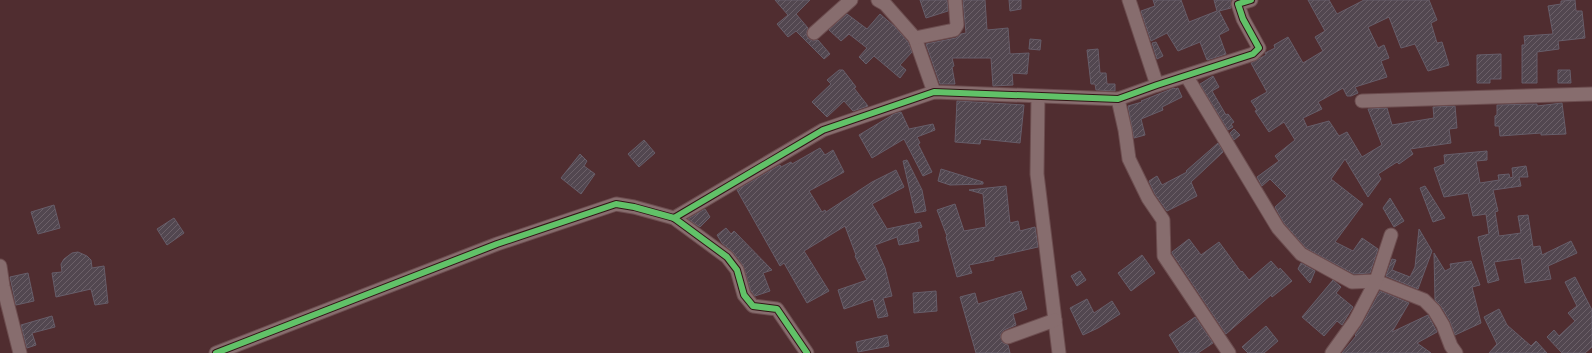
<svg xmlns="http://www.w3.org/2000/svg" width="1592" height="353" font-family="Montserrat,sans-serif">
<defs>
<pattern id="building-hatch" width="6" height="6" patternUnits="userSpaceOnUse"><rect width="6" height="6" fill="#524750"/><path d="M-1 1l2-2M0 6l6-6M5 7l2-2" fill="none" stroke="#6c6068"/></pattern>
</defs>
<rect width="100%" height="100%" fill="#502d30"/>
<g fill="url(#building-hatch)" stroke="#675e6a">
<polygon points="775,0 810,0 796,14 808,28 806,34 808,38 812,41 818,40 830,54 824,59 796,31 788,37 777,24 788,15"/>
<polygon points="920,0 947,0 948,11 926,18"/>
<polygon points="963,0 985,0 987,30 1008,28 1010,54 1029,53 1027,74 1012,73 1013,85 993,86 991,58 952,58 954,66 952,67 955,84 940,84 926,44 956,38 961,34 966,33"/>
<polygon points="1009,0 1021,0 1021,9 1010,11"/>
<polygon points="1153,0 1181,0 1189,22 1217,11 1214,0 1231,0 1231,8 1219,11 1229,30 1219,35 1226,54 1207,60 1200,42 1178,51 1167,33 1151,41 1141,11 1155,6"/>
<polygon points="1308,0 1329,0 1337,14 1364,0 1429,0 1437,20 1431,23 1437,43 1442,42 1449,65 1428,71 1415,44 1401,48 1389,17 1368,27 1378,48 1384,45 1389,58 1381,61 1387,77 1355,87 1358,93 1351,96 1347,96 1343,88 1318,102 1322,109 1303,118 1307,127 1329,121 1339,136 1347,132 1362,157 1382,145 1368,109 1387,108 1392,125 1434,118 1433,107 1455,106 1457,128 1449,129 1451,143 1410,149 1413,154 1399,164 1397,162 1378,174 1381,179 1368,197 1345,159 1331,179 1363,204 1335,242 1353,251 1362,238 1378,249 1370,273 1354,274 1306,248 1284,223 1275,207 1287,196 1270,179 1262,186 1257,177 1279,161 1275,156 1295,140 1284,122 1269,132 1255,111 1257,110 1251,101 1267,92 1251,63 1266,55 1265,53 1275,48 1274,45 1288,37 1303,63 1323,51 1315,37 1325,31"/>
<polygon points="1575,0 1576,11 1582,11 1585,38 1558,41 1559,49 1537,52 1537,83 1522,83 1522,45 1525,45 1524,36 1553,34 1548,6 1561,4 1561,1"/>
<polygon points="847,14 867,29 880,14 895,27 908,42 912,52 900,65 906,70 900,78 874,56 866,64 859,57 867,48 849,34 841,41 829,30"/>
<polygon points="1030,39 1041,40 1040,50 1029,49"/>
<polygon points="1156,42 1163,56 1157,59 1152,43"/>
<polygon points="1098,49 1100,73 1106,73 1107,84 1115,84 1115,91 1096,90 1095,84 1091,84 1087,50"/>
<polygon points="1501,54 1501,79 1490,79 1490,83 1477,83 1477,55"/>
<polygon points="839,70 843,70 856,87 854,88 868,106 853,111 844,101 827,117 812,102 831,84 827,80"/>
<polygon points="1558,70 1570,70 1571,83 1558,83"/>
<polygon points="1213,76 1219,87 1212,91 1226,115 1228,114 1234,122 1231,124 1233,127 1228,130 1200,84"/>
<polygon points="1174,88 1175,89 1178,88 1182,97 1162,107 1163,110 1141,119 1145,135 1134,138 1128,106 1142,102 1141,101"/>
<polygon points="957,101 1024,105 1020,143 981,139 980,144 955,142"/>
<polygon points="1562,103 1566,134 1541,135 1541,133 1500,136 1499,126 1495,126 1495,116 1497,115 1497,105 1537,104 1537,106"/>
<polygon points="901,112 909,129 933,124 935,130 917,137 920,143 918,144 932,172 923,176 904,139 872,158 859,135 894,114"/>
<polygon points="1234,129 1240,135 1234,140 1230,133"/>
<polygon points="644,140 655,153 639,167 628,154"/>
<polygon points="1218,143 1223,152 1191,182 1197,196 1167,211 1155,194 1149,181 1157,176 1162,185 1187,172 1186,171"/>
<polygon points="820,148 825,155 833,150 844,172 809,191 822,212 825,210 826,212 872,182 896,170 904,187 872,204 887,229 920,222 922,227 917,229 919,241 899,245 897,237 875,245 885,268 892,296 883,298 888,316 878,318 873,299 844,309 838,290 867,280 855,256 856,255 845,226 804,251 829,291 807,303 784,263 780,266 737,190 780,165 781,167 791,162 792,164"/>
<polygon points="1487,151 1487,160 1476,161 1480,183 1499,180 1498,175 1509,174 1510,178 1513,177 1512,168 1526,166 1528,177 1519,177 1521,186 1493,190 1498,211 1495,212 1499,236 1521,233 1518,216 1528,215 1533,247 1540,246 1542,255 1571,241 1577,253 1548,266 1551,279 1525,283 1521,258 1494,262 1499,280 1488,283 1478,237 1489,234 1486,214 1473,216 1468,193 1444,197 1434,168 1445,164 1444,155"/>
<polygon points="580,154 587,161 584,166 595,174 581,194 561,178"/>
<polygon points="907,160 922,190 926,211 915,213 903,161"/>
<polygon points="941,169 983,182 983,184 950,185 938,181"/>
<polygon points="1006,186 1010,223 1018,221 1020,231 1035,227 1038,247 994,257 994,260 969,265 972,273 957,277 946,237 947,236 937,210 955,204 964,231 986,227 983,194 969,190"/>
<polygon points="1425,186 1445,218 1433,222 1420,188"/>
<polygon points="1390,198 1404,221 1394,227 1383,208"/>
<polygon points="54,205 60,228 38,234 31,212"/>
<polygon points="705,209 710,217 700,227 688,219"/>
<polygon points="174,218 184,233 167,245 157,229"/>
<polygon points="726,228 731,234 734,231 772,270 763,273 770,291 755,296 751,291 743,265 733,252 722,243 717,235"/>
<polygon points="1419,229 1432,251 1418,289 1386,276 1392,259 1396,260 1392,270 1410,277 1415,267"/>
<polygon points="1189,239 1201,255 1219,242 1241,272 1242,271 1249,280 1271,261 1279,270 1280,268 1292,281 1272,297 1271,295 1226,334 1172,253 1172,252"/>
<polygon points="78,252 87,256 91,260 92,268 104,266 108,303 95,305 91,289 56,297 52,273 62,272 61,264 64,259 72,253"/>
<polygon points="1434,253 1445,271 1451,268 1450,264 1471,261 1480,285 1472,287 1481,323 1455,335 1450,321 1441,306 1435,300"/>
<polygon points="1142,255 1155,273 1131,291 1118,273"/>
<polygon points="1301,263 1315,271 1310,283 1298,269"/>
<polygon points="1080,271 1086,280 1077,286 1071,276"/>
<polygon points="28,273 34,301 16,305 10,277"/>
<polygon points="1575,277 1592,310 1592,347 1585,353 1562,353 1547,337 1554,330 1559,336 1575,321 1568,313 1577,306 1565,282"/>
<polygon points="1333,280 1341,287 1336,293 1353,307 1342,325 1337,321 1324,336 1302,317"/>
<polygon points="936,291 937,311 914,313 913,293"/>
<polygon points="1021,291 1027,309 1013,314 1016,325 1004,330 1000,335 1003,343 1008,345 1010,353 976,353 960,297 975,293 978,304"/>
<polygon points="1380,291 1409,303 1392,332 1428,315 1437,332 1417,343 1431,353 1342,353 1356,336 1355,335 1362,325"/>
<polygon points="1087,299 1094,313 1112,301 1120,314 1098,328 1083,335 1070,308"/>
<polygon points="1499,309 1507,325 1531,346 1536,341 1547,353 1489,353 1497,344 1484,317"/>
<polygon points="52,316 55,327 32,333 36,345 27,348 21,325"/>
<polygon points="1195,317 1213,343 1198,353 1180,353 1169,335"/>
<polygon points="1266,326 1278,341 1264,353 1248,353 1242,347"/>
<polygon points="887,335 889,346 858,352 856,342"/>
</g>
<g fill="none" stroke-linecap="round" stroke-linejoin="round">
<g stroke="#6c4d4f" stroke-width="15">
<g id="minor">
<polyline points="878,0 885,4 915,38 934,92"/>
<polyline points="1129,0 1157,85"/>
<polyline points="814,33 851,0"/>
<polyline points="915,38 954,30 957,25 955,0"/>
<polyline points="1187,77 1278,228 1301,254 1352,282 1376,281 1424,300 1434,310 1443,325 1451,346 1456,353"/>
<polyline points="1038,97 1037,174 1059,353"/>
<polyline points="1118,99 1125,130 1129,159 1148,198 1163,220 1164,256 1229,353"/>
<polyline points="1362,101 1592,94"/>
<polyline points="674,218 823,130 934,92 1118,99 1157,85 1253,54 1259,48 1243,19 1238,4 1251,0"/>
<polyline points="0,266 3,286 20,353"/>
<polyline points="1008,337 1055,320"/>
<polyline points="216,353 497,244 616,204 634,207 674,218 727,257 737,270 744,295 753,306 777,309 807,353"/>
<polyline points="1332,353 1355,321 1376,281 1391,235"/>
</g>
</g>
<use href="#minor" stroke="#876d6e" stroke-width="13"/>
<g stroke="#321516" stroke-width="8">
<g id="cycleway">
<polyline points="674,218 823,130 934,92 1118,99 1157,85 1253,54 1259,48 1243,19 1238,4 1251,0"/>
<polyline points="216,353 497,244 616,204 634,207 674,218 727,257 737,270 744,295 753,306 777,309 807,353"/>
</g>
</g>
<use href="#cycleway" stroke="#61c268" stroke-width="6"/>
</g>
</svg>
